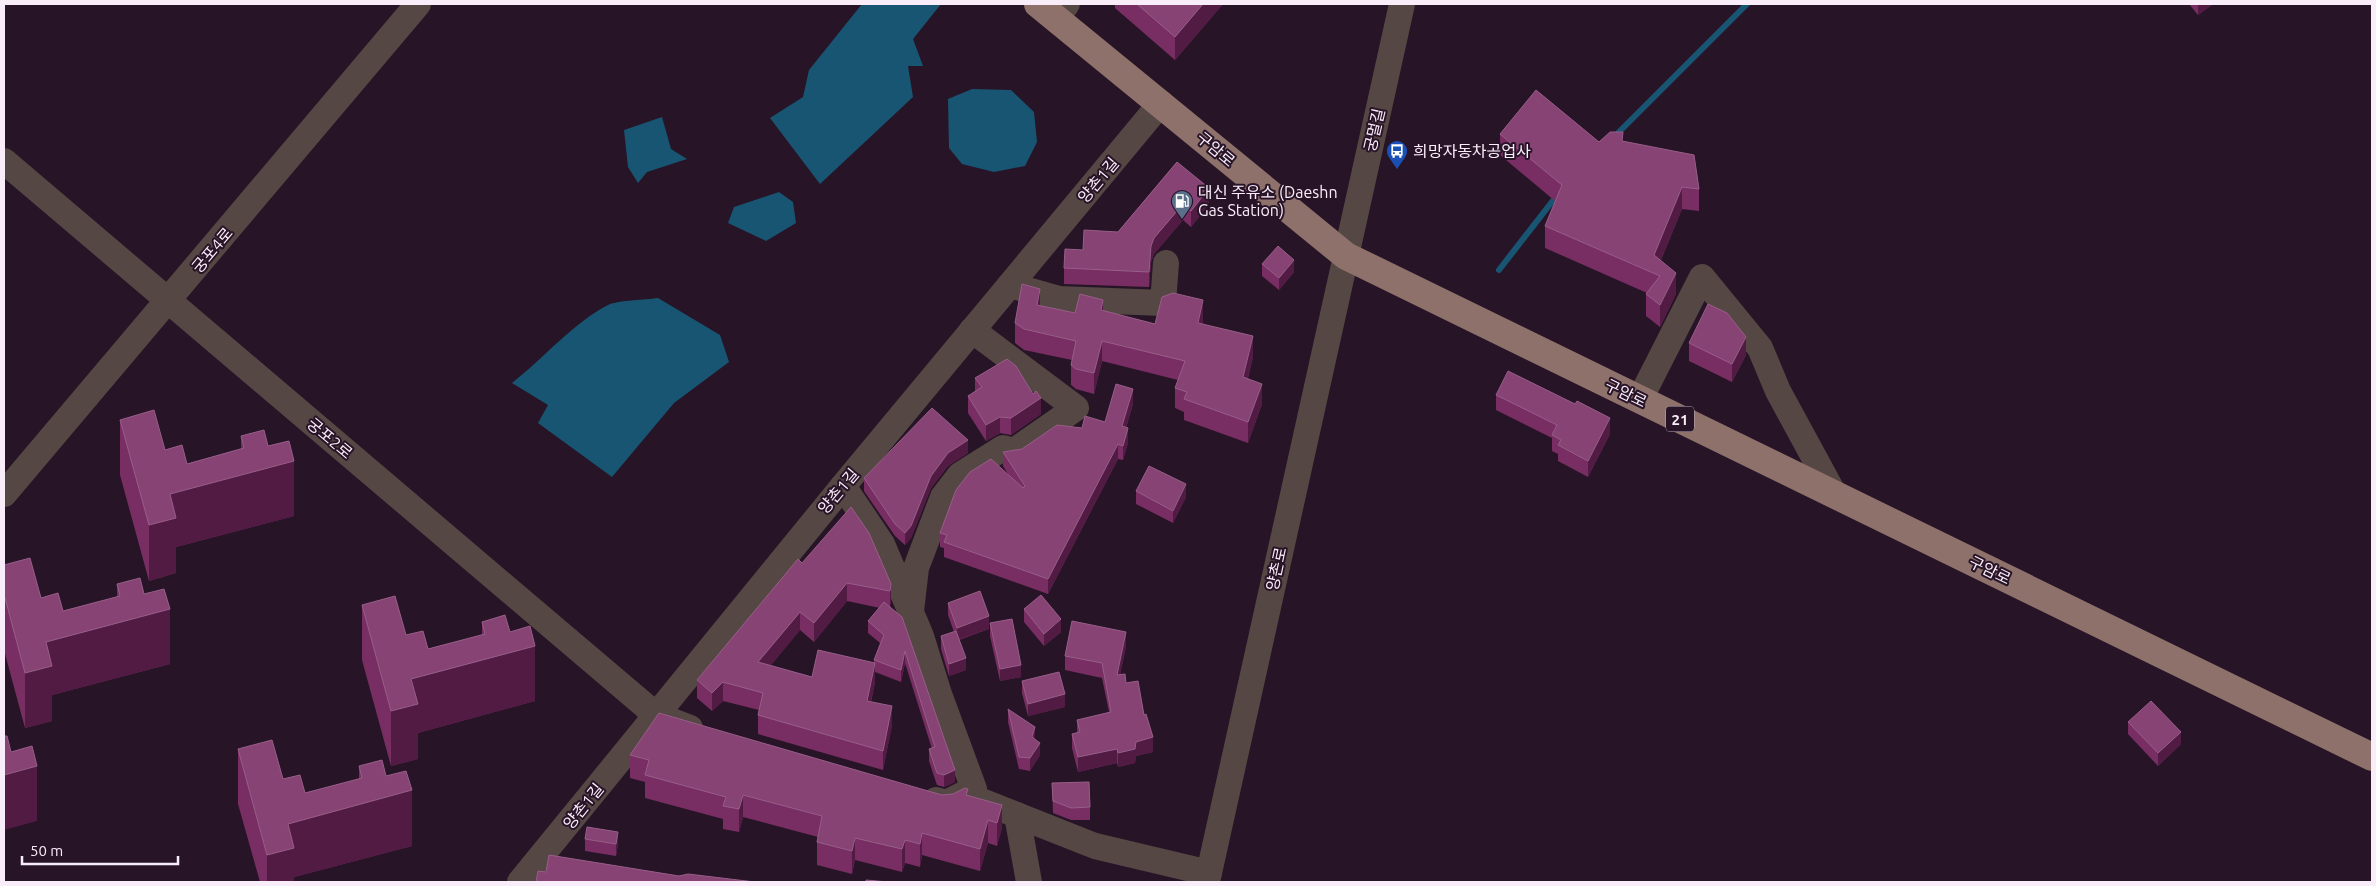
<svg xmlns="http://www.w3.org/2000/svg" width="2376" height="886" font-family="Ubuntu,'Noto Sans KR',sans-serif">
<rect width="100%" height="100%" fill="#271427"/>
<g fill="#185572">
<polygon points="862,4 941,4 913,39 923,66 908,66 913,97 820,184 770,118 803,97 809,70"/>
<polygon points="972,89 1011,90 1034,112 1037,142 1025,166 994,172 962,164 949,148 948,99"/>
<polygon points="662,117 671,149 687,159 647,172 638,183 628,167 624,130"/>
<polygon points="779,192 793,202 796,223 766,241 728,223 734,207"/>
<path d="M658 298 720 335 729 362 674 403 612 477 538 423 548 405 512 383C543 359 573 323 608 305 619 300 645 300 658 298Z"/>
</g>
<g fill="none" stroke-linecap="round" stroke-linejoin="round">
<g stroke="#185572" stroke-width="6">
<polyline points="1614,137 1747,4"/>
<polyline points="1499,270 1558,194"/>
</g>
<g stroke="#554743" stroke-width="26">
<polyline points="1055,18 1067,4"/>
<polyline points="4,161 656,715 690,728"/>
<polyline points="1010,285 1059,299 1163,303 1166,263"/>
<polyline points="1640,399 1702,277 1760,348 1778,391 1834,494"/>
<polyline points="843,486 882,544 921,636 939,694 974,789 946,803 936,800"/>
<polyline points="4,494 418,4"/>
<polyline points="911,611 916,568 943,497 960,475 1003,448 1014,451 1076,408 972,330"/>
<polyline points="969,796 1095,846 1209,873"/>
<polyline points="1017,815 1029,882"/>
<polyline points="520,882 843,486 1161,103"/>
<polyline points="1207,882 1402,4"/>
</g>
<polyline stroke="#8e716a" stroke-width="28" points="1038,4 1346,256 2372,757"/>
</g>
<g fill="#782e63" fill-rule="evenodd">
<polygon points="1115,4 1223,4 1175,60 1115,8"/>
<polygon points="2189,4 2213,4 2198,15"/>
<polygon points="1500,134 1599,142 1623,141 1699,189 1699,211 1682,209 1661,260 1676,294 1660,327 1646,316 1646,294 1647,293 1545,248 1545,226 1555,201 1500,155"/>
<polygon points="1177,162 1209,204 1191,227 1183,220 1154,254 1151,262 1149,287 1064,284 1064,268 1083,250 1118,232"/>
<polygon points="1262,264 1294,272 1279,290 1262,276"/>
<polygon points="1040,306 1075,313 1103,311 1155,324 1203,321 1203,324 1253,357 1248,378 1262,404 1248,443 1184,420 1184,412 1175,408 1175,388 1178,380 1102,361 1094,394 1076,389 1071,385 1071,365 1072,360 1024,350 1015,343 1015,323"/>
<polygon points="1689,343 1746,355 1732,382 1689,361"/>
<polygon points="975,378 1041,414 1011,435 1000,433 986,441 968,413 968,396 975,391"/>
<polygon points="1496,395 1610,434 1588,477 1558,461 1558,454 1552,451 1552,438 1496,410"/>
<polygon points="1133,404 1126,428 1128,443 1123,460 1118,459 1048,594 944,557 944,548 940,547 940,533 1008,474 1003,466 1003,452 1022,449 1082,428 1105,422"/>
<polygon points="120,420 187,464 241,449 241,436 268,446 294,516 176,547 176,573 149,581 120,475"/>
<polygon points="968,453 948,466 931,488 911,538 905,545 895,536 864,491 864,478"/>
<polygon points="1136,491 1186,497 1173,523 1136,504"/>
<path d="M802 563 891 584 890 607 955 782 944 787 937 785 929 761V749H932L905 663 901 682 875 672V682L871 702 892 725 883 770 758 734V715L759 710 723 701 712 711 697 698V680ZM847 601 880 608 868 621V633L880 643 874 660V663L812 677 770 666 800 630 814 642Z"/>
<polygon points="4,565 41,598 63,611 117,597 117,584 144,594 170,664 52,695 52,721 25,728 4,650"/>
<polygon points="948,603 989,629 959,640 966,670 949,676 941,649 941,636 954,632 948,615"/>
<polygon points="362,605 406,635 428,649 482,635 482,622 510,632 535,701 418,733 418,759 391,766 362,660"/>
<polygon points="1024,609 1061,632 1044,646 1024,622"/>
<polygon points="990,623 1021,677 1000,681 990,636"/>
<polygon points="1126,646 1120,675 1126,683 1144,715 1153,752 1136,756 1135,763 1118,767 1117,763 1078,772 1072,748 1072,734 1077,733 1077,720 1109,712 1102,678 1065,670 1065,656"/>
<polygon points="1022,681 1065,707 1028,716 1022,693"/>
<polygon points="1008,709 1035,739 1040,755 1030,771 1019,769 1008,722"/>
<polygon points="2128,722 2181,744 2158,766 2128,734"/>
<polygon points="238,749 305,793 359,779 359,766 386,776 412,846 294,877 294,882 260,882 238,804"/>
<polygon points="630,755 942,795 968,796 1002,828 997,846 988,843 980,871 922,855 920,867 905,863 902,872 855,860 852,874 817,865 817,842 818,837 743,817 739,832 723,829 723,819 645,798 645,782 630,778"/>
<polygon points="1052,783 1090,807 1090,820 1071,820 1053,813"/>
<polygon points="585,839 618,844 616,856 585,851"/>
</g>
<g fill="#521b44">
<polygon points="1203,4 1223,4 1175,60 1175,37"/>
<polygon points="2198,4 2213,4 2198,15"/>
<polygon points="1682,187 1682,209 1655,274 1654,255"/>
<polygon points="1209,188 1209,204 1191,227 1191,211"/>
<polygon points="1183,204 1183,220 1154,254 1151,262 1149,287 1149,272 1151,246 1154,238"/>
<polygon points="1294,260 1294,272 1279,290 1279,278"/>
<polygon points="1676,273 1676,294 1660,327 1660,305"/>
<polygon points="1040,289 1040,309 1037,305"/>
<polygon points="1103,300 1103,321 1101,310"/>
<polygon points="1203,300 1203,321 1198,344 1198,323"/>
<polygon points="1253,336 1253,357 1243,397 1243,377"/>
<polygon points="1746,337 1746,355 1732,382 1732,364"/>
<polygon points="1102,341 1102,361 1094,394 1094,373"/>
<polygon points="1262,384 1262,404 1248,443 1248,422"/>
<polygon points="1133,389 1133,404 1122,441 1122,426"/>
<polygon points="1041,398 1041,414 1011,435 1011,418"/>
<polygon points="1000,417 1000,433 986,441 986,425"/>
<polygon points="1610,418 1610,434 1588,477 1588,461"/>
<polygon points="1128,428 1128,443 1123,460 1123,446"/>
<polygon points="968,440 968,453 948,466 931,488 911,538 905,545 905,533 931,476 948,453"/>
<polygon points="1118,444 1118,459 1048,594 1048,579"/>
<polygon points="294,461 294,516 176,547 176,573 149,581 149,525 170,494"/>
<polygon points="1186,484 1186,497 1173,523 1173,511"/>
<polygon points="847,583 847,601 814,642 814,623"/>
<polygon points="891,584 891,603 890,610 890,591"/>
<polygon points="170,609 170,664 52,695 52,721 25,728 25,673 46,642"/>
<polygon points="800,612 800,630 758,681 758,662"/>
<polygon points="989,616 989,629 957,640 957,628"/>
<polygon points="1061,619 1061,632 1044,646 1044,634"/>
<polygon points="1126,632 1126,646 1117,690 1117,675"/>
<polygon points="535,646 535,701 418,733 418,759 391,766 391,711 411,679"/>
<polygon points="905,651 905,663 901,682 901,670"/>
<polygon points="966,658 966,670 949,676 949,664"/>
<polygon points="875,663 875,682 867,719 867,701"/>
<polygon points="1021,665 1021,677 1000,681 1000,669"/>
<polygon points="723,682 723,701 712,711 712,693"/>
<polygon points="1065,694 1065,707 1028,716 1028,704"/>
<polygon points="892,706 892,725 883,770 883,751"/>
<polygon points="1035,727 1035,740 1032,737"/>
<polygon points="2181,732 2181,744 2158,766 2158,753"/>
<polygon points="1153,737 1153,752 1136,756 1135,763 1118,767 1118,753 1136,742"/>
<polygon points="1040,743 1040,755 1030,771 1030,758"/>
<polygon points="1117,749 1117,763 1078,772 1078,757"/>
<polygon points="37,766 37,821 4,830 4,775"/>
<polygon points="955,770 955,782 944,787 944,775"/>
<polygon points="412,790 412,846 294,877 294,882 267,882 267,855 288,824"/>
<polygon points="743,795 743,817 739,832 739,809"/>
<polygon points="1002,805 1002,828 997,846 997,823"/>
<polygon points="988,820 988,843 980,871 980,849"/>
<polygon points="618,832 618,844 616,856 616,844"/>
<polygon points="922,833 922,855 920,867 920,844"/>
<polygon points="855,838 855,860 852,874 852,851"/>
<polygon points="905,840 905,863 902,872 902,849"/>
</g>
<g fill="#864374" stroke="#985e89">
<polygon points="1137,4 1203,4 1175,37"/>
<polygon points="1536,90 1599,142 1610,132 1623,132 1622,141 1694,155 1699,189 1682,187 1654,255 1676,273 1660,305 1646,294 1660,276 1545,226 1562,185 1500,134"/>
<polygon points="1177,162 1209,188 1191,211 1183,204 1154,238 1151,246 1149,272 1064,268 1065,249 1083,250 1084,230 1118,232"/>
<polygon points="1278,246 1294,260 1279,278 1262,264"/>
<polygon points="1022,284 1040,289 1037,305 1075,313 1080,294 1103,300 1101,310 1155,324 1162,297 1173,293 1203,300 1198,323 1253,336 1243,377 1262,384 1248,422 1184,399 1187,392 1175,388 1185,361 1102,341 1094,373 1076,369 1071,365 1076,341 1024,329 1015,323"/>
<polygon points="1708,304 1727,313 1746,337 1732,364 1689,343"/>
<polygon points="1007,359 1016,366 1033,394 1036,391 1041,398 1011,418 1000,417 986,425 968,396 982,387 975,378"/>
<polygon points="1508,371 1575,404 1577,401 1610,418 1588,461 1558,445 1561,440 1552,435 1557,425 1496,395"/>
<polygon points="1116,384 1133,389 1122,426 1128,428 1123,446 1118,444 1048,579 944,542 947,535 940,533 956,490 970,472 991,459 1023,488 1025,486 1003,452 1022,449 1057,425 1082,428 1085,416 1105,422"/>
<polygon points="932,408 968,440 948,453 931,476 911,526 905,533 895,524 864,478"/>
<polygon points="154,410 165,450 182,445 187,464 244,448 241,436 264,430 268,446 289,441 294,461 170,494 176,518 149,525 120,420"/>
<polygon points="1149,466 1186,484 1173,511 1136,491"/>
<polygon points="851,507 869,533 891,584 890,591 847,583 814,623 800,612 758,662 812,677 818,650 875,663 867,701 892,706 883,751 758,715 763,693 723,682 712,693 697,680 798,559 802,563"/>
<polygon points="30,558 41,598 58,593 63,611 120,596 117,584 140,578 144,594 164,589 170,609 46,642 52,666 25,673 4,594 4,565"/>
<polygon points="980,591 989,616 957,628 948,603"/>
<polygon points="1041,595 1061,619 1044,634 1024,609"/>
<polygon points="395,596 406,635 423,631 428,649 485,634 482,622 505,615 510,632 530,626 535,646 411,679 418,704 391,711 362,605"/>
<polygon points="884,602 902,617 955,770 944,775 937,773 929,749 935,747 905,651 901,670 874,660 884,635 868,621"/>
<polygon points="1012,619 1021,665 1000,669 990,623"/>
<polygon points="1072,621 1126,632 1117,675 1125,674 1126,683 1138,681 1144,715 1146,714 1153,737 1136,742 1135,749 1118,753 1117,749 1078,757 1072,734 1080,732 1077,720 1111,712 1102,663 1065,656"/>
<polygon points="956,631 966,658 949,664 941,636"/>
<polygon points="1059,672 1065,694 1028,704 1022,681"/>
<polygon points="2151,701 2181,732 2158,753 2128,722"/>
<polygon points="1008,709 1035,727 1032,737 1040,743 1030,758 1019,757"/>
<polygon points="659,713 942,795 953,794 965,788 968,789 966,795 1002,805 997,823 988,820 980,849 922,833 920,844 905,840 902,849 855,838 852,851 817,842 822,816 743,795 739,809 723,806 726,797 645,775 649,760 630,755"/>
<polygon points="4,736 7,736 11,752 32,746 37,766 4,775"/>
<polygon points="272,740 283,779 300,775 305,793 362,778 359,766 382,760 386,776 406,771 412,790 288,824 294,848 267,855 238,749"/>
<polygon points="1089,782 1090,807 1071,808 1053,801 1052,783"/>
<polygon points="587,827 618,832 616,844 585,839"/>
<polygon points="549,855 679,876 688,874 755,882 536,882 538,871 546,872"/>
<polygon points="866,880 888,882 866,882"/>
</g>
<defs>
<g id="bus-pin" transform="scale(1.125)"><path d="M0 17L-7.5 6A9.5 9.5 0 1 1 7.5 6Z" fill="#1a4fb4" stroke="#271427"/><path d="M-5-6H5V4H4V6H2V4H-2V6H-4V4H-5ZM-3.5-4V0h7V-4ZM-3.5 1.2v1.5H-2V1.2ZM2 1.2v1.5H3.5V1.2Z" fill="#fff"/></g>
<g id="fuel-pin" transform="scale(1.125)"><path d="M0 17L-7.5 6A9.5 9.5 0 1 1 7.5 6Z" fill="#5c6f8a" stroke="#271427"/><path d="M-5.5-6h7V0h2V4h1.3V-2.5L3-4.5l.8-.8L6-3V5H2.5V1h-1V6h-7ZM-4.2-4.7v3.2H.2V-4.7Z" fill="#fff"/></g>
</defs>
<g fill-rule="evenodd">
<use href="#bus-pin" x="1397" y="151"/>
<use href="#fuel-pin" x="1182" y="201"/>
</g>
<g text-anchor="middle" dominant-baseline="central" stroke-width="4" stroke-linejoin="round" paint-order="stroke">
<rect fill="#271427" stroke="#bbacbb" stroke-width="1" x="1666" y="406.5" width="28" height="25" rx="4"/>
<g font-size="15" font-weight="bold" fill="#faedfa">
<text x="1680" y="419">21</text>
</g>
<g font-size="16" fill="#faedfa" stroke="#271427">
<text transform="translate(1374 130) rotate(-77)">궁멀길</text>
<text transform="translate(1216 149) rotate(40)">구암로</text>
<text transform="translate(1098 180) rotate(-50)">양촌1길</text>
<text transform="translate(212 250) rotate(-50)">궁포4로</text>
<text transform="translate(1626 393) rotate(26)">구암로</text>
<text transform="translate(330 438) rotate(40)">궁포2로</text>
<text transform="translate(838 491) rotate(-50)">양촌1길</text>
<text transform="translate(1276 569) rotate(-78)">양촌로</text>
<text transform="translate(1990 570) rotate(26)">구암로</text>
<text transform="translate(583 806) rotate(-51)">양촌1길</text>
</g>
<g font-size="16" fill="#faedfa" stroke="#271427" text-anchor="start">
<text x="1413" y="151">희망자동차공업사</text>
<text x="1198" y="192">대신 주유소 (Daeshn<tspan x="1198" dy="18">Gas Station)</tspan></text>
</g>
</g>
<rect width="2376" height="886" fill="none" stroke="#faedfa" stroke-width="10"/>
<path d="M22 856v8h156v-8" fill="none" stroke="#faedfa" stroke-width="2.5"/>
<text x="30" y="856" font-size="15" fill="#faedfa" stroke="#271427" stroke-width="4" paint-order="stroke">50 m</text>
</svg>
